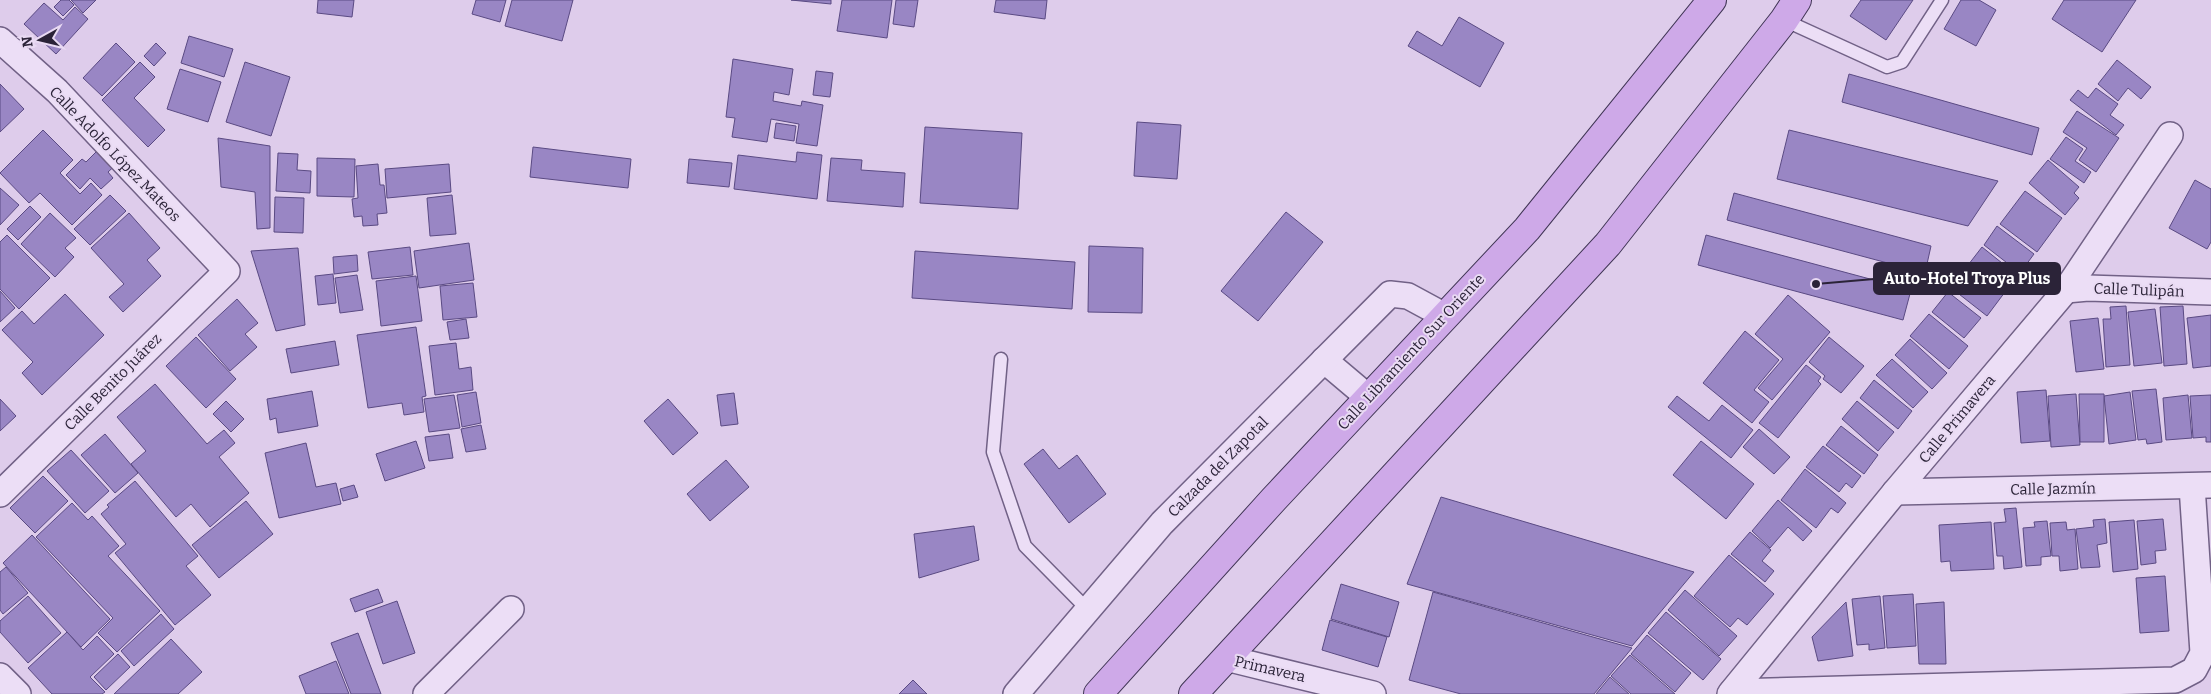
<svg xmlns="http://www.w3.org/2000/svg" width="2211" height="694" font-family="Bitter,serif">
<rect width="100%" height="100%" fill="#decceb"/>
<g fill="#9986c4" stroke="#5a4a83">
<polygon points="61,0 69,0 74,5 63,16 54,7"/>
<polygon points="71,0 96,0 83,13"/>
<polygon points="318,0 354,0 352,17 317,13"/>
<polygon points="476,0 506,0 500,22 472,14"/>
<polygon points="512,0 573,0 562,41 505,26"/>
<polygon points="791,0 831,0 831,4"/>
<polygon points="842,0 892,0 887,38 837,31"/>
<polygon points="896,0 918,0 914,27 893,24"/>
<polygon points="996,0 1047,0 1045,19 994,12"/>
<polygon points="1861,0 1913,0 1886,40 1850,16"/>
<polygon points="1961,0 1979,0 1996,10 1976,46 1944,29"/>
<polygon points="2064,0 2136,0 2102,52 2052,19"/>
<polygon points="44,3 63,20 75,7 88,19 56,54 24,24"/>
<polygon points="1459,17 1504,43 1480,87 1408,46 1417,31 1442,46"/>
<polygon points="189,36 233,49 224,77 181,63"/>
<polygon points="116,43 135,62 102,96 83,78"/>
<polygon points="156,43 166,53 154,66 144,56"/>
<polygon points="733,59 793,69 789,95 774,92 773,101 801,106 802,101 823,105 817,146 796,143 799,124 771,119 767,142 732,137 735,118 726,117"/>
<polygon points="2117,60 2151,87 2141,99 2128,88 2118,101 2098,84"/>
<polygon points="140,62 155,77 134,98 165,130 148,147 102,100"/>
<polygon points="245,62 290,77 271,136 226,122"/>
<polygon points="180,69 221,82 208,122 167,109"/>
<polygon points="816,71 833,73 830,97 813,95"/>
<polygon points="1849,74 2039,128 2032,155 1842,102"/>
<polygon points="0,84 24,109 0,132"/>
<polygon points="2096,88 2118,104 2110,115 2124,125 2116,135 2070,100 2078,90 2088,98"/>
<polygon points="2077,111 2119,138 2096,172 2079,160 2087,148 2063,132"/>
<polygon points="1137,122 1181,125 1177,179 1134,176"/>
<polygon points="776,123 796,126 794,141 774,138"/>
<polygon points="925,127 1022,133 1018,209 920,203"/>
<polygon points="43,130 73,160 60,173 80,194 91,183 102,195 72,225 40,193 29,203 0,173"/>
<polygon points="1789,130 1998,181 1968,226 1777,179"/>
<polygon points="2066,137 2083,149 2075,161 2091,172 2084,183 2050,159"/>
<polygon points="218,138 270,146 270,228 257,229 255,192 221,187"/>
<polygon points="103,145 119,162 108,172 113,178 101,189 90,178 80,189 66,175 82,159 86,162"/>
<polygon points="533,147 631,159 628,188 530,177"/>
<polygon points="797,152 822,155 817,199 734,189 738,155 796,162"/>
<polygon points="278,153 298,154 297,170 311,171 310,193 276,191"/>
<polygon points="317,158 355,159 354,197 317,196"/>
<polygon points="831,158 862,160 861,170 905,173 903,207 827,201"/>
<polygon points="689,159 732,163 729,187 687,183"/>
<polygon points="2048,160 2079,187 2074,193 2079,198 2065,215 2029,183"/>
<polygon points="378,164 380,185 384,185 387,213 377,214 378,225 363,226 362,216 354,217 352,199 358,198 356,166"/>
<polygon points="449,164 451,192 387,198 385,169"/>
<polygon points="2195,180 2211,189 2211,242 2207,249 2169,228"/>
<polygon points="0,188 19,205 0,225"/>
<polygon points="2025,191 2062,218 2037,252 2000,224"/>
<polygon points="1734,193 1931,246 1925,273 1727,220"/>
<polygon points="110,195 126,211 90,245 74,229"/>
<polygon points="452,195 456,234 430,236 427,198"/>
<polygon points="275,197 304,198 303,233 274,232"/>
<polygon points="30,206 41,217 18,240 7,229"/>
<polygon points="1286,212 1323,242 1258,321 1221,291"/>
<polygon points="50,213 76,238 65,248 74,257 55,277 21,244"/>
<polygon points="129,213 160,248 147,260 161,276 123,312 109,297 124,284 91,248"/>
<polygon points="1997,226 2034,254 2020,273 1984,245"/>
<polygon points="7,235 50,278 19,309 0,289 0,242"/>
<polygon points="1706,235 1911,290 1903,320 1698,265"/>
<polygon points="469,243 474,280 419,288 414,251"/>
<polygon points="1089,246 1143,248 1142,313 1088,312"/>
<polygon points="410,247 413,275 372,279 368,252"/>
<polygon points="1982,247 2017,275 2009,285 2000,277 1990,289 1965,269"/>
<polygon points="298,248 305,325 276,331 251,251"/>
<polygon points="915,251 1075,262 1072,309 912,298"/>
<polygon points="357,255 358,271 334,274 333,257"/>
<polygon points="1962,271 1990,293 2000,281 2008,288 1987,316 1950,287"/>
<polygon points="333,274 336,303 318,305 315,276"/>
<polygon points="357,275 363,310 340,313 335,278"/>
<polygon points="416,276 422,321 381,326 376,281"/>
<polygon points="473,283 477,317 443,320 440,286"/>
<polygon points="0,291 15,308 0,322"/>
<polygon points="1948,292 1981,318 1964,338 1932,312"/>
<polygon points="65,294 104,335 42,395 22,373 33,362 2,330 22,311 34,324"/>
<polygon points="1788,295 1830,332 1772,400 1758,388 1783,359 1755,334"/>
<polygon points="237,299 258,323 245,334 257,347 230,371 198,335"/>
<polygon points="2126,306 2130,365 2106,367 2103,319 2111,319 2110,307"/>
<polygon points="2183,306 2187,364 2164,366 2160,307"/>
<polygon points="2155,309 2162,363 2134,366 2128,312"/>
<polygon points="1929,314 1968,346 1949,369 1910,336"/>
<polygon points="2211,315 2211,366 2193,368 2187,318"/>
<polygon points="2098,318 2104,369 2076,372 2070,321"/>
<polygon points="466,319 469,338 450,340 447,322"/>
<polygon points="416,327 426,396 422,397 424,412 404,415 402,403 368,408 357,335"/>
<polygon points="1745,331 1779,360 1754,390 1769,402 1752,423 1703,383"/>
<polygon points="196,337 236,379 206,408 166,366"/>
<polygon points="1829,337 1864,366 1841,393 1823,379 1825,376 1809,362"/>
<polygon points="1910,339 1947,373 1932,389 1895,355"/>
<polygon points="335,341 339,365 291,373 286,349"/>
<polygon points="456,343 459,369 471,367 473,390 435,395 429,346"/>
<polygon points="1892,359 1928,392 1913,408 1876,375"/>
<polygon points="1806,365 1821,377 1818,381 1821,384 1778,438 1759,423"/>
<polygon points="1874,380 1912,411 1898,429 1860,398"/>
<polygon points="155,384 207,444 224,430 235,443 219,457 249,493 210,527 191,504 176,517 131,464 146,451 117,417"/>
<polygon points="2156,389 2162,442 2147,444 2146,439 2138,440 2132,391"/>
<polygon points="2046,390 2050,441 2021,443 2017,392"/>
<polygon points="312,391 318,426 278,433 276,418 270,420 267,399"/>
<polygon points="476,392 481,423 462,427 457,395"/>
<polygon points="2130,392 2136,440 2109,444 2104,396"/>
<polygon points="734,393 738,424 721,426 717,395"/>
<polygon points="2076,394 2080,445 2051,447 2048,396"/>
<polygon points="2079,394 2104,394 2104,442 2080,442"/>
<polygon points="454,395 460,428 429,432 424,399"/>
<polygon points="2188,395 2192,438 2166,440 2163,398"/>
<polygon points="2211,395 2211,442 2206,442 2206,437 2193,438 2190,396"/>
<polygon points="1677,396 1709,421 1722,405 1753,430 1731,458 1668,407"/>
<polygon points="0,399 16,416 0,431"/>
<polygon points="668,399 698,433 673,455 644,421"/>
<polygon points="226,401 244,419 231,432 213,414"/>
<polygon points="1857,401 1894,432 1878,451 1842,419"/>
<polygon points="481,425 486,449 466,452 461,429"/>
<polygon points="1841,426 1878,455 1864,474 1826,445"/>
<polygon points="1759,429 1790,457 1774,474 1743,447"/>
<polygon points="105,434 138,473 115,493 81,455"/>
<polygon points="449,434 453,458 429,461 425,437"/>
<polygon points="416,441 425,468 385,481 376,454"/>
<polygon points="1701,441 1754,484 1726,519 1673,475"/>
<polygon points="306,443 316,487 336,483 341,504 279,518 265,453"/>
<polygon points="1823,446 1861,476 1852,488 1846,483 1839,492 1806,467"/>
<polygon points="1043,449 1059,469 1077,455 1106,494 1069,523 1024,464"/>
<polygon points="71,450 109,491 85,513 47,471"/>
<polygon points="726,460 749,487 710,521 687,494"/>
<polygon points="1805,469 1846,503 1838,513 1831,508 1816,528 1781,500"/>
<polygon points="43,476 68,501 35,533 10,508"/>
<polygon points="135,481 198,556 186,566 211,595 175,625 115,553 126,544 101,514 109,507 107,505"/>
<polygon points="354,485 358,497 343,501 340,489"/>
<polygon points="1441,497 1694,572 1632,646 1407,584"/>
<polygon points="1778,500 1812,531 1803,541 1788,527 1770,548 1752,531"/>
<polygon points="246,501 273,534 219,578 192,545"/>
<polygon points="72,503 88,520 92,516 119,546 108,556 160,611 117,652 98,633 113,618 36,537"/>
<polygon points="2016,508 2022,567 2004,569 2003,556 1997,556 1994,523 2006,522 2004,509"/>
<polygon points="2105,519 2107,543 2097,545 2100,567 2081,568 2076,529 2094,527 2093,520"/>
<polygon points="2163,519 2166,550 2155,551 2156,563 2141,565 2137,521"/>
<polygon points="2134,520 2138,569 2113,572 2109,522"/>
<polygon points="2047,521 2051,556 2041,557 2041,565 2026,566 2023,528 2035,527 2034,522"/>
<polygon points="1991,522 1994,569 1951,571 1950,561 1941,562 1939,525"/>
<polygon points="2066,522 2067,530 2075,529 2078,569 2060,571 2059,556 2052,556 2050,523"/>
<polygon points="974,526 979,560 919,578 914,534"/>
<polygon points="1750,532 1771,550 1762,561 1774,571 1765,582 1731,554"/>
<polygon points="32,535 110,619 81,647 3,563"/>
<polygon points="1729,555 1774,594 1747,625 1738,618 1730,627 1694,596"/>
<polygon points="6,567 28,593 3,614 0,610 0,572"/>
<polygon points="2165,576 2169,631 2140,633 2136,578"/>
<polygon points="1341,584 1399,602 1389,637 1331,619"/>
<polygon points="378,589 383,602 355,612 350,599"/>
<polygon points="1685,590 1737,636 1719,656 1668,610"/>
<polygon points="1433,592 1632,648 1594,694 1461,694 1409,680"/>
<polygon points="1913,594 1916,646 1887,648 1883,596"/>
<polygon points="28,596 61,633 28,663 0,632 0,621"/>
<polygon points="1880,596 1885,648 1869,650 1869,644 1857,645 1852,599"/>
<polygon points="397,601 415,653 383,664 366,612"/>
<polygon points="1846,602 1853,656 1818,661 1812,637"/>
<polygon points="1944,602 1946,664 1919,664 1916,604"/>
<polygon points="1666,612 1721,659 1703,680 1648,633"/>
<polygon points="161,614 174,629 134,666 121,651"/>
<polygon points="1330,620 1387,637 1378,667 1322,650"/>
<polygon points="67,632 83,650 97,636 114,654 90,677 105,692 102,694 52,694 28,668"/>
<polygon points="358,633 381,694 351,694 331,643"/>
<polygon points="1647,635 1691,673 1675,692 1631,654"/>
<polygon points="171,639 202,672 178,694 114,694"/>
<polygon points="118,654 130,667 106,690 94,677"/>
<polygon points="1630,655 1675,694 1631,694 1611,676"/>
<polygon points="336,661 349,694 306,694 299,676"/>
<polygon points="1610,677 1629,694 1596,694"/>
<polygon points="913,680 927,694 899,694"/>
</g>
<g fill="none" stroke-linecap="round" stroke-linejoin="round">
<g stroke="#716186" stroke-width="15">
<g id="lane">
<polyline points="1784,20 1887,67 1902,62 1942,0"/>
<polyline points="1001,359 993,452 1025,546 1088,610"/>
</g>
</g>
<g stroke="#716186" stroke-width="28">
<g id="street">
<polyline points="0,40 57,91 227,271 0,494"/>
<polyline points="2066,290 2088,288 2211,292"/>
<polyline points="1324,360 1369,398"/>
<polyline points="1895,492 2211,485"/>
<polyline points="1226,658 1373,694"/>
<polyline points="0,676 18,694"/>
<polyline points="1732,692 2175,680 2194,670 2203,653 2192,486"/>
<polyline points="426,694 511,609"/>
<polyline points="1016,694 1162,523 1390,294 1408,296 1445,316"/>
<polyline points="1730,694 1895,492 2066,290 2170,135"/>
</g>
</g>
<g stroke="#403555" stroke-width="30">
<g id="primary">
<polyline points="1098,694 1274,499 1527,229 1712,0"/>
<polyline points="1193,694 1608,244 1784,20 1797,0"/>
</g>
</g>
<use href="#lane" stroke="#ecdef6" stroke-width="12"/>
<use href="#street" stroke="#ecdef6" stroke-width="25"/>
<use href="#primary" stroke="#cea9e8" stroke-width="28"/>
</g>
<g text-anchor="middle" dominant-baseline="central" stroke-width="4" stroke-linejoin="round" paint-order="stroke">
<g font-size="15" fill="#2b2338" stroke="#e9daf3">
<text transform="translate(115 154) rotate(46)">Calle Adolfo López Mateos</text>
<text transform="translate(2139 290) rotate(2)">Calle Tulipán</text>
<text transform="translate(1411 352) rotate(-47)">Calle Libramiento Sur Oriente</text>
<text transform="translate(113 382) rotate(-45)">Calle Benito Juárez</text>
<text transform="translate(1957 419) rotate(-50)">Calle Primavera</text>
<text transform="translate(1218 467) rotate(-45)">Calzada del Zapotal</text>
<text transform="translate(2053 489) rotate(-1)">Calle Jazmín</text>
<text transform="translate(1270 669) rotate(13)">Primavera</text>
</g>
</g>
<path fill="none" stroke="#2b2338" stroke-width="2" d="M1816 284L1874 279"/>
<circle fill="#2b2338" stroke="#e9daf3" stroke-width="2" cx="1816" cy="284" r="5"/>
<rect fill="#2b2338" stroke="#2b2338" stroke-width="2" x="1874" y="263" width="186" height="31" rx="5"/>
<g font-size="16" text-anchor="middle" font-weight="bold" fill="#fff">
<text x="1967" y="284">Auto-Hotel Troya Plus</text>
</g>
<g transform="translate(40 40) rotate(262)" stroke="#e9daf3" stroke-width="4" paint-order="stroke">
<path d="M0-4L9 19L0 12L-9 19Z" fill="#2b2338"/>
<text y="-8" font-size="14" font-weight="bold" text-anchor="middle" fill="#2b2338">N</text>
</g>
</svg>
